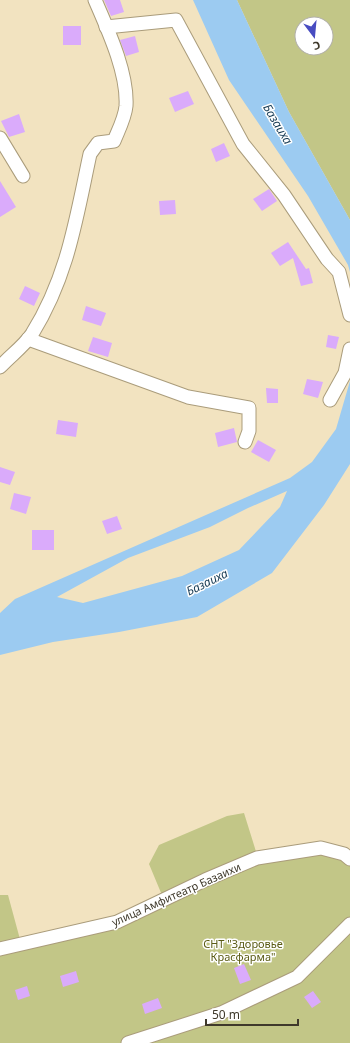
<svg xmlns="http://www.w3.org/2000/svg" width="350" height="1043" font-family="'Noto Sans',sans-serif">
<rect width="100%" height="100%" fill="#f2e3c0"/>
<g fill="#c2c687" fill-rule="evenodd">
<path d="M237 0H350V220L289 112ZM302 24H326V48H302Z"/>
<polygon points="244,813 258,858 321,848 350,859 350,1043 0,1043 0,895 8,895 21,943 117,922 164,900 149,864 159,845 227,816"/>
</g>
<g fill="#9ccbf1" fill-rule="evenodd">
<polygon points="193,0 237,0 289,112 350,220 350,272 348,265 308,196 229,80"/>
<path d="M350 381V464L324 505 272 573 197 617 119 632 53 642 0 655V613L15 599 290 478 312 462 336 429ZM287 491 280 507 239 550 182 576 83 603 57 597 128 558 210 527 248 508Z"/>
</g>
<g fill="#daabfb">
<polygon points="104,0 120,0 124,12 111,16"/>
<rect x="63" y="26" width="18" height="19"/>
<polygon points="135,36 139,52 126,56 120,40"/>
<polygon points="188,91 194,104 175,112 169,98"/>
<polygon points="19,114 25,132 9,137 1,121"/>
<polygon points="224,143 230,156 216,162 211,149"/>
<polygon points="0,181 16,207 0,217"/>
<polygon points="269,189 277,201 262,211 253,199"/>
<polygon points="175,200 176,214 160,215 159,201"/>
<polygon points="288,242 306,269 309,268 313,283 301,286 293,258 280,266 271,253"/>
<polygon points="25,286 40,293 34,306 19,299"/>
<polygon points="86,306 106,313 101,326 82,320"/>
<polygon points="328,335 339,337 336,349 326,347"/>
<polygon points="93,337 112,343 108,357 88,351"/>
<polygon points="307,379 323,382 318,398 303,394"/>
<polygon points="266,388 278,389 278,403 267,403"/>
<polygon points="58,420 78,423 76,437 56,434"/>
<polygon points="234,428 237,442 218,447 215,433"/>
<polygon points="258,440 276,450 269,462 251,452"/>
<polygon points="0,467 15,472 10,485 0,482"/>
<polygon points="14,493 31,497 26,514 10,509"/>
<polygon points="117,516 122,529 107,534 102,521"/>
<rect x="32" y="530" width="22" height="20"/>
<polygon points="244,964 251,980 240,984 234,968"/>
<polygon points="76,971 79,982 63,987 60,976"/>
<polygon points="27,986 30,996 18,1000 15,990"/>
<polygon points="313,991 321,1002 312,1008 304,997"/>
<polygon points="158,998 162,1008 145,1014 142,1004"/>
</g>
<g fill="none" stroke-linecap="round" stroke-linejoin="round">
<g stroke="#aa9c7b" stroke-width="15">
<g id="minor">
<polyline points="106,27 176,20 243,144 284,195 327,259 339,272 350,315"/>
<polyline points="0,138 23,176"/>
<polyline points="28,339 188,397 249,408 249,431 245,442"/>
<path d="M0 367C10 356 24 346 32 334 68 276 76 219 90 154L98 143 114 141C118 131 125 118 126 106 128 73 108 30 95 0"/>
<polyline points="330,400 345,373 350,349"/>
<polyline points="0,949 117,922 205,880 257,858 321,848 344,854 350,859"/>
<polyline points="128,1043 221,1013 297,977 350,924"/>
</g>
</g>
<use href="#minor" stroke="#fff" stroke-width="13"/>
</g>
<g text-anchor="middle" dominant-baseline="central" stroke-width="3" stroke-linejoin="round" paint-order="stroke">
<g font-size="11" fill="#3f392b" stroke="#fff">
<text transform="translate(176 894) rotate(-24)">улица Амфитеатр Базаихи</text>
</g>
<g font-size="11" fill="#5b5c15" stroke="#fff">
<text x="243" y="943">СНТ "Здоровье<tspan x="243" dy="13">Красфарма"</tspan></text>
</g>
<g font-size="12" font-style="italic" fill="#173b54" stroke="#fff">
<text transform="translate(278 124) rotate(59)">Базаиха</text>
<text transform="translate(207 582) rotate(-26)">Базаиха</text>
</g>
</g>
<g transform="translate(314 36) rotate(164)"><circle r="19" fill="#ffffff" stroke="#b2b0aa"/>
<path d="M0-3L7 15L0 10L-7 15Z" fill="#484cc1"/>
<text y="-6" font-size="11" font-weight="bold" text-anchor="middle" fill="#3f392b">С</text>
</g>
<path d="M206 1019v6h92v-6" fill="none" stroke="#3f392b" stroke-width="2"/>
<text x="212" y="1019" font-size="12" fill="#3f392b" stroke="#ffffff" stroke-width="3" paint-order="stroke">50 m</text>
</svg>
